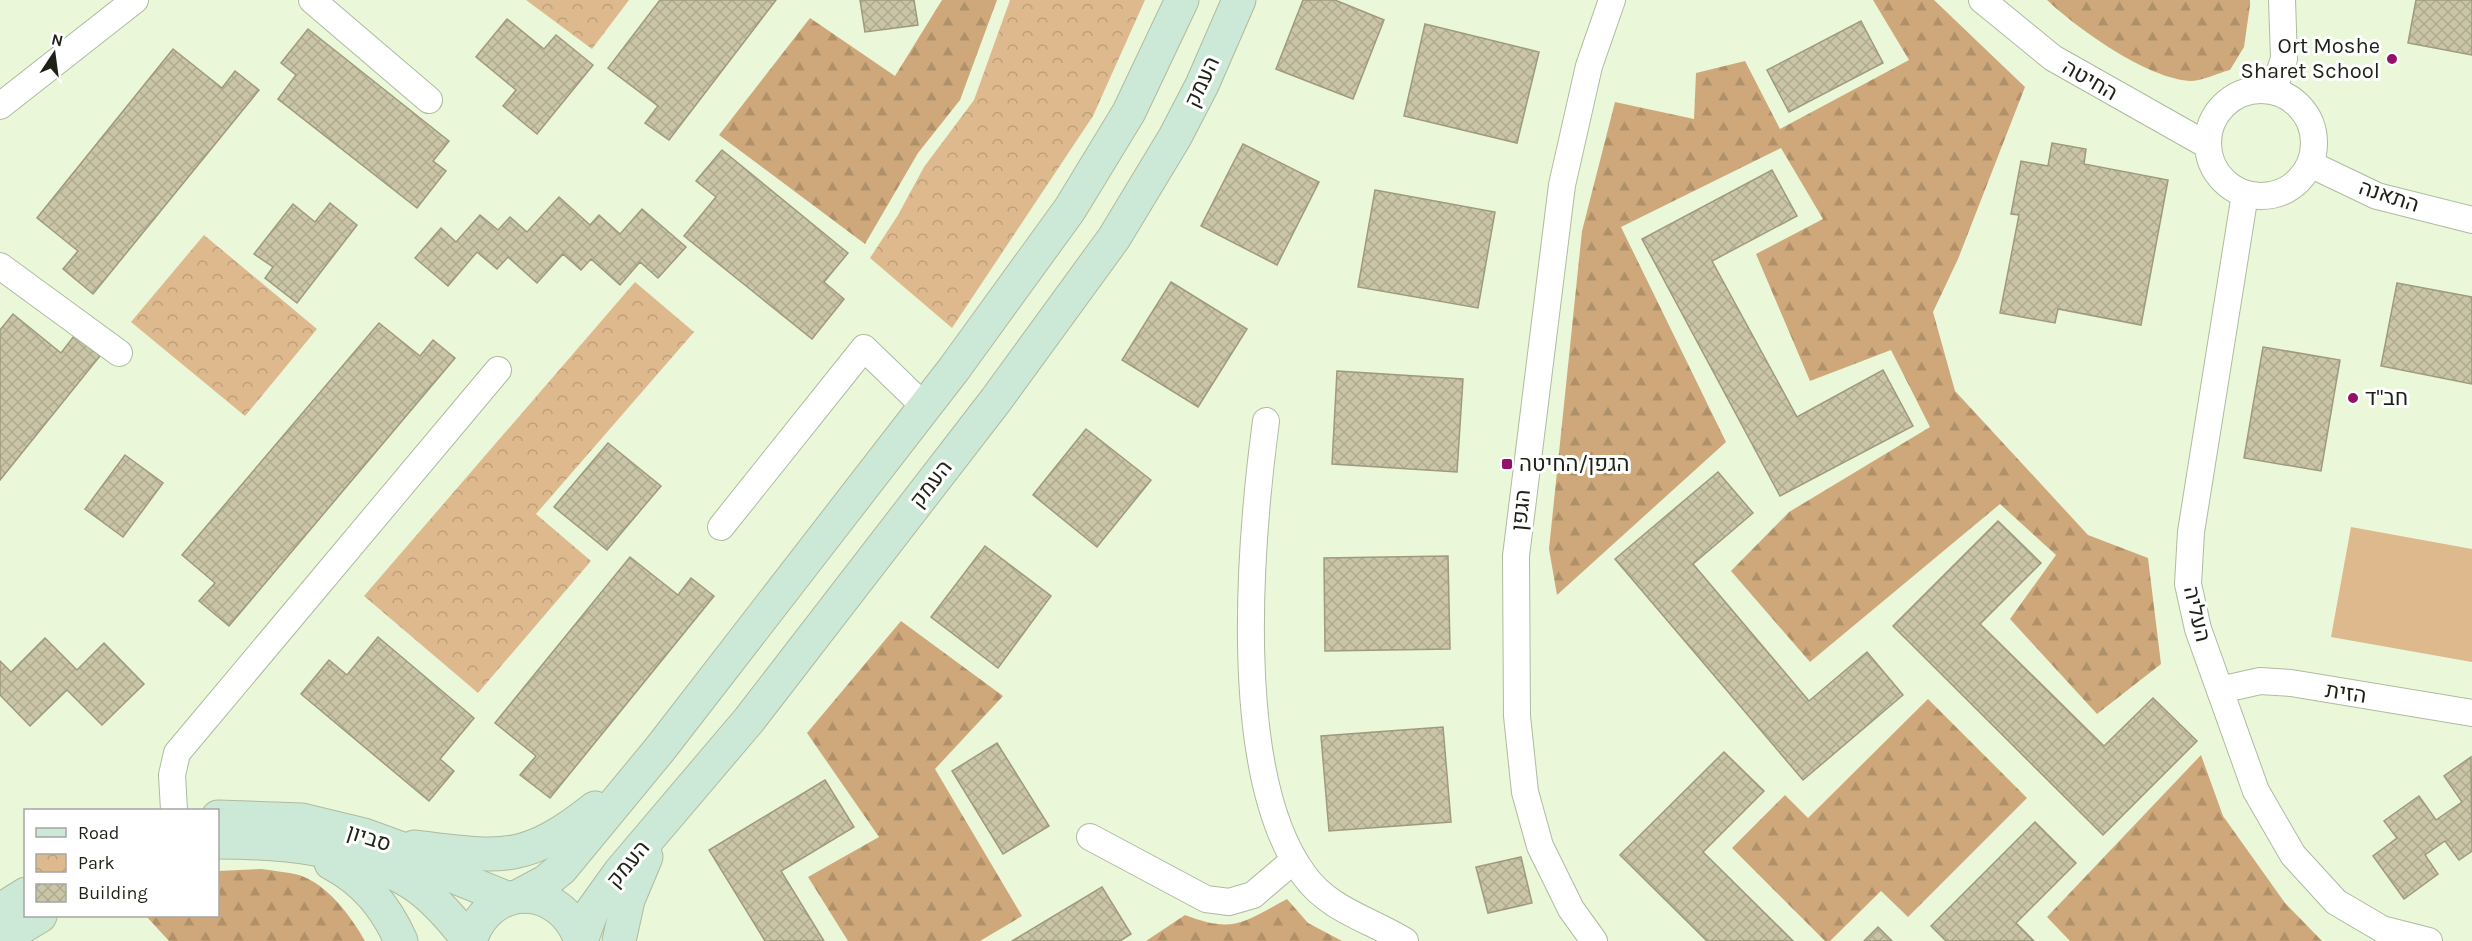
<svg xmlns="http://www.w3.org/2000/svg" width="2472" height="941" font-family="Karla,Heebo,sans-serif">
<defs>
<pattern id="forest-firs" width="22" height="20" patternUnits="userSpaceOnUse" patternTransform="scale(1.5)"><rect width="22" height="20" fill="#cea87a"/><path d="M5 1l3.5 6h-7zM16 11l3.5 6h-7z" fill="#b09069"/></pattern>
<pattern id="park-crowns" width="20" height="18" patternUnits="userSpaceOnUse" patternTransform="scale(1.5)"><rect width="20" height="18" fill="#deb98e"/><path d="M2 6a3 3 0 1 1 6 0M12 15a3 3 0 1 1 6 0" fill="none" stroke="#be9f7a"/></pattern>
<pattern id="building-cross-hatch" width="8" height="8" patternUnits="userSpaceOnUse" patternTransform="scale(1.5)"><rect width="8" height="8" fill="#cbc5a7"/><path d="M0 0l8 8M0 8l8-8" fill="none" stroke="#aea98f"/></pattern>
</defs>
<rect width="100%" height="100%" fill="#eaf7d9"/>
<polygon fill="#deb98e" points="2351,527 2472,549 2472,662 2331,637"/>
<g fill="url(#forest-firs)">
<polygon points="942,0 997,0 960,100 918,153 865,244 719,135 810,18 895,76"/>
<polygon points="1873,0 1934,0 2025,87 1958,259 1933,312 1955,391 2088,535 2148,558 2161,664 2097,714 2010,619 2056,555 2000,504 1810,662 1731,571 1789,512 1930,427 1891,350 1810,381 1756,254 1823,219 1781,148 1621,227 1726,442 1557,595 1549,549 1582,231 1615,102 1694,119 1696,73 1745,61 1780,129 1909,60"/>
<path d="M2047 0H2250V5L2244 47 2230 70C2218 73 2202 81 2190 81 2146 78 2078 29 2047 0Z"/>
<polygon points="901,621 1003,696 935,769 1022,916 980,941 848,941 808,877 879,837 807,733"/>
<polygon points="1928,699 2027,798 1908,917 1881,891 1830,941 1825,941 1732,848 1785,795 1808,818"/>
<polygon points="2201,755 2223,816 2285,903 2322,941 2070,941 2047,917"/>
<path d="M261 869C274 871 287 872 299 875 327 884 351 916 365 941H169L146 916H218V871Z"/>
<path d="M1287 899 1308 923 1342 941H1146L1185 915C1234 934 1244 922 1287 899Z"/>
</g>
<g fill="url(#park-crowns)">
<polygon points="526,0 629,0 592,49"/>
<polygon points="1010,0 1145,0 1093,116 952,328 870,258 898,215 924,167 974,100"/>
<polygon points="204,235 317,329 245,416 131,322"/>
<polygon points="635,282 694,332 536,514 591,561 478,693 364,596"/>
</g>
<g fill="url(#building-cross-hatch)" stroke="#9f9a7d" stroke-width="1.5">
<polygon points="660,0 776,0 669,140 645,123 658,106 608,68"/>
<polygon points="860,0 914,0 918,25 865,32"/>
<polygon points="1303,0 1335,0 1384,20 1353,99 1276,69"/>
<polygon points="2416,0 2472,0 2472,55 2408,43"/>
<polygon points="507,19 544,49 556,35 593,65 537,134 503,106 516,90 476,57"/>
<polygon points="1861,21 1883,63 1789,112 1767,70"/>
<polygon points="1425,24 1539,52 1517,143 1404,116"/>
<polygon points="308,29 449,141 433,161 446,171 417,208 278,99 296,75 281,63"/>
<polygon points="173,49 222,88 235,71 259,90 93,294 63,269 78,251 37,218"/>
<polygon points="2052,143 2086,149 2084,164 2168,180 2141,325 2058,309 2055,323 2000,313 2019,215 2011,214 2021,161 2048,166"/>
<polygon points="1243,144 1319,182 1277,265 1201,226"/>
<polygon points="722,150 848,253 824,282 844,299 812,339 684,236 716,197 696,181"/>
<polygon points="1772,170 1797,216 1712,261 1797,417 1883,370 1913,426 1780,496 1642,239"/>
<polygon points="1375,190 1495,212 1478,308 1358,287"/>
<polygon points="559,197 590,225 599,215 620,234 642,209 686,247 658,278 640,262 620,285 591,259 581,270 563,254 537,283 508,257 497,269 477,252 448,286 415,258 441,228 456,242 480,215 498,230 510,217 527,232"/>
<polygon points="330,203 357,225 297,303 265,278 273,267 254,254 293,204 315,222"/>
<polygon points="1171,282 1247,329 1198,407 1122,360"/>
<polygon points="2397,283 2472,297 2472,384 2381,366"/>
<polygon points="13,314 61,353 74,336 100,356 0,480 0,330"/>
<polygon points="379,323 420,356 433,340 455,358 229,626 199,601 215,583 182,555"/>
<polygon points="2263,347 2340,360 2321,471 2244,458"/>
<polygon points="1337,371 1463,379 1457,472 1332,464"/>
<polygon points="1086,429 1151,480 1097,547 1033,495"/>
<polygon points="608,443 661,486 607,550 554,507"/>
<polygon points="125,455 163,483 123,537 85,509"/>
<polygon points="1718,472 1753,513 1693,564 1809,701 1867,652 1903,695 1803,780 1615,559"/>
<polygon points="1998,521 2041,563 1980,624 2104,746 2153,698 2197,741 2103,835 1893,626"/>
<polygon points="985,546 1051,596 998,668 931,617"/>
<polygon points="1448,556 1450,649 1325,651 1324,558"/>
<polygon points="630,557 678,595 691,578 714,596 550,798 520,775 536,756 495,723"/>
<polygon points="378,637 474,718 440,759 454,771 429,801 301,694 329,660 347,675"/>
<polygon points="45,638 77,670 104,643 144,684 102,725 67,690 30,726 0,695 0,661 11,672"/>
<polygon points="1443,727 1451,822 1329,831 1321,736"/>
<polygon points="997,743 1049,826 1003,854 952,771"/>
<polygon points="1724,752 1764,791 1703,852 1793,941 1707,941 1620,855"/>
<polygon points="2471,757 2472,851 2459,860 2445,841 2425,855 2438,874 2404,899 2373,856 2397,838 2384,821 2419,796 2436,820 2462,802 2444,776"/>
<polygon points="825,780 854,827 781,871 824,941 765,941 709,850"/>
<polygon points="2035,822 2076,863 2016,923 2034,941 1946,941 1931,926"/>
<polygon points="1521,857 1532,903 1488,913 1476,867"/>
<polygon points="1102,887 1131,934 1120,941 1012,941"/>
<polygon points="1878,927 1892,941 1864,941"/>
</g>
<g fill="none" stroke-linecap="round" stroke-linejoin="round">
<g stroke="#afbb9f" stroke-width="28">
<g id="street">
<polyline points="312,0 429,100"/>
<polyline points="1982,0 2053,58 2207,145"/>
<circle cx="2261" cy="143" r="53"/>
<polyline points="2273,91 2284,59 2282,0"/>
<polyline points="0,106 135,0"/>
<polyline points="2310,164 2377,196 2472,220"/>
<polyline points="2245,194 2191,532 2188,584 2198,629 2256,791 2293,855 2336,902 2382,929 2429,941"/>
<polyline points="0,266 119,353"/>
<path d="M1266 421C1250 541 1230 774 1304 875 1329 910 1369 919 1405 941"/>
<polyline points="721,527 864,348 925,407"/>
<polyline points="2220,690 2260,681 2291,683 2472,713"/>
<polyline points="174,810 172,775 177,753 498,370"/>
<polyline points="1090,837 1206,899 1229,902 1253,895 1294,860"/>
<polyline points="1594,941 1571,909 1540,846 1525,792 1517,716 1516,556 1562,185 1589,66 1612,0"/>
</g>
</g>
<g stroke="#afbb9f" stroke-width="35">
<g id="secondary">
<polyline points="218,817 302,820 364,835 405,850 450,875 509,899"/>
<path d="M218 842C281 842 354 848 410 882 433 896 453 920 469 941"/>
<path d="M414 847C500 857 523 865 595 808"/>
<path d="M331 863C365 881 386 907 401 941"/>
<polyline points="519,896 545,882 561,869 660,749 954,369 1070,209 1129,112 1182,0"/>
<polyline points="0,910 26,894"/>
<polyline points="0,940 40,916"/>
<path d="M470 941C490 880 561 883 581 941"/>
<polyline points="581,941 592,911 620,872 749,720 996,400 1114,238 1175,137 1202,85 1239,0"/>
<polyline points="619,941 628,900 646,857"/>
</g>
</g>
<use href="#street" stroke="#fff" stroke-width="26"/>
<use href="#secondary" stroke="#cce8d6" stroke-width="33"/>
</g>
<g fill="#951068" stroke="#fff" stroke-width="2">
<circle cx="2392" cy="59" r="6"/>
<circle cx="2353" cy="398" r="6"/>
<rect x="1501" y="458" width="12" height="12" rx="3"/>
</g>
<g text-anchor="middle" dominant-baseline="central" stroke-width="6" stroke-linejoin="round" paint-order="stroke">
<g font-size="22" fill="#1d2116" stroke="#fff" text-anchor="start">
<text x="2380" y="46" text-anchor="end">Ort Moshe<tspan x="2380" dy="25">Sharet School</tspan></text>
<text x="2365" y="398">חב"ד</text>
<text x="1519" y="464">הגפן/החיטה</text>
</g>
<g font-size="22" fill="#1d2116" stroke="#fff">
<text transform="translate(2090 80) rotate(30)">החיטה</text>
<text transform="translate(1202 82) rotate(-65)">העמק</text>
<text transform="translate(2389 196) rotate(18)">התאנה</text>
<text transform="translate(931 484) rotate(-52)">העמק</text>
<text transform="translate(1521 510) rotate(-84)">הגפן</text>
<text transform="translate(2197 614) rotate(77)">העליה</text>
<text transform="translate(2346 693) rotate(9)">הזית</text>
<text transform="translate(369 838) rotate(18)">סביון</text>
<text transform="translate(628 864) rotate(-50)">העמק</text>
</g>
</g>
<rect x="24" y="809" width="195" height="108" fill="#ffffff" stroke="#a5a6a2" stroke-width="1.5"/>
<rect x="36" y="828" width="30" height="9" fill="#cce8d6" stroke="#a5a6a2" stroke-width="1.5"/>
<text x="78" y="839" font-size="18" fill="#1d2116">Road</text>
<rect x="36" y="854" width="30" height="18" fill="url(#park-crowns)" stroke="#a5a6a2" stroke-width="1.5"/>
<text x="78" y="869" font-size="18" fill="#1d2116">Park</text>
<rect x="36" y="884" width="30" height="18" fill="url(#building-cross-hatch)" stroke="#a5a6a2" stroke-width="1.5"/>
<text x="78" y="899" font-size="18" fill="#1d2116">Building</text>
<g transform="translate(54 54) rotate(13)" stroke="#ffffff" stroke-width="4.5" paint-order="stroke">
<path d="M0-4.5L10 22L0 15L-10 22Z" fill="#1d2116"/>
<text y="-9" font-size="16" font-weight="bold" text-anchor="middle" fill="#1d2116">N</text>
</g>
</svg>
